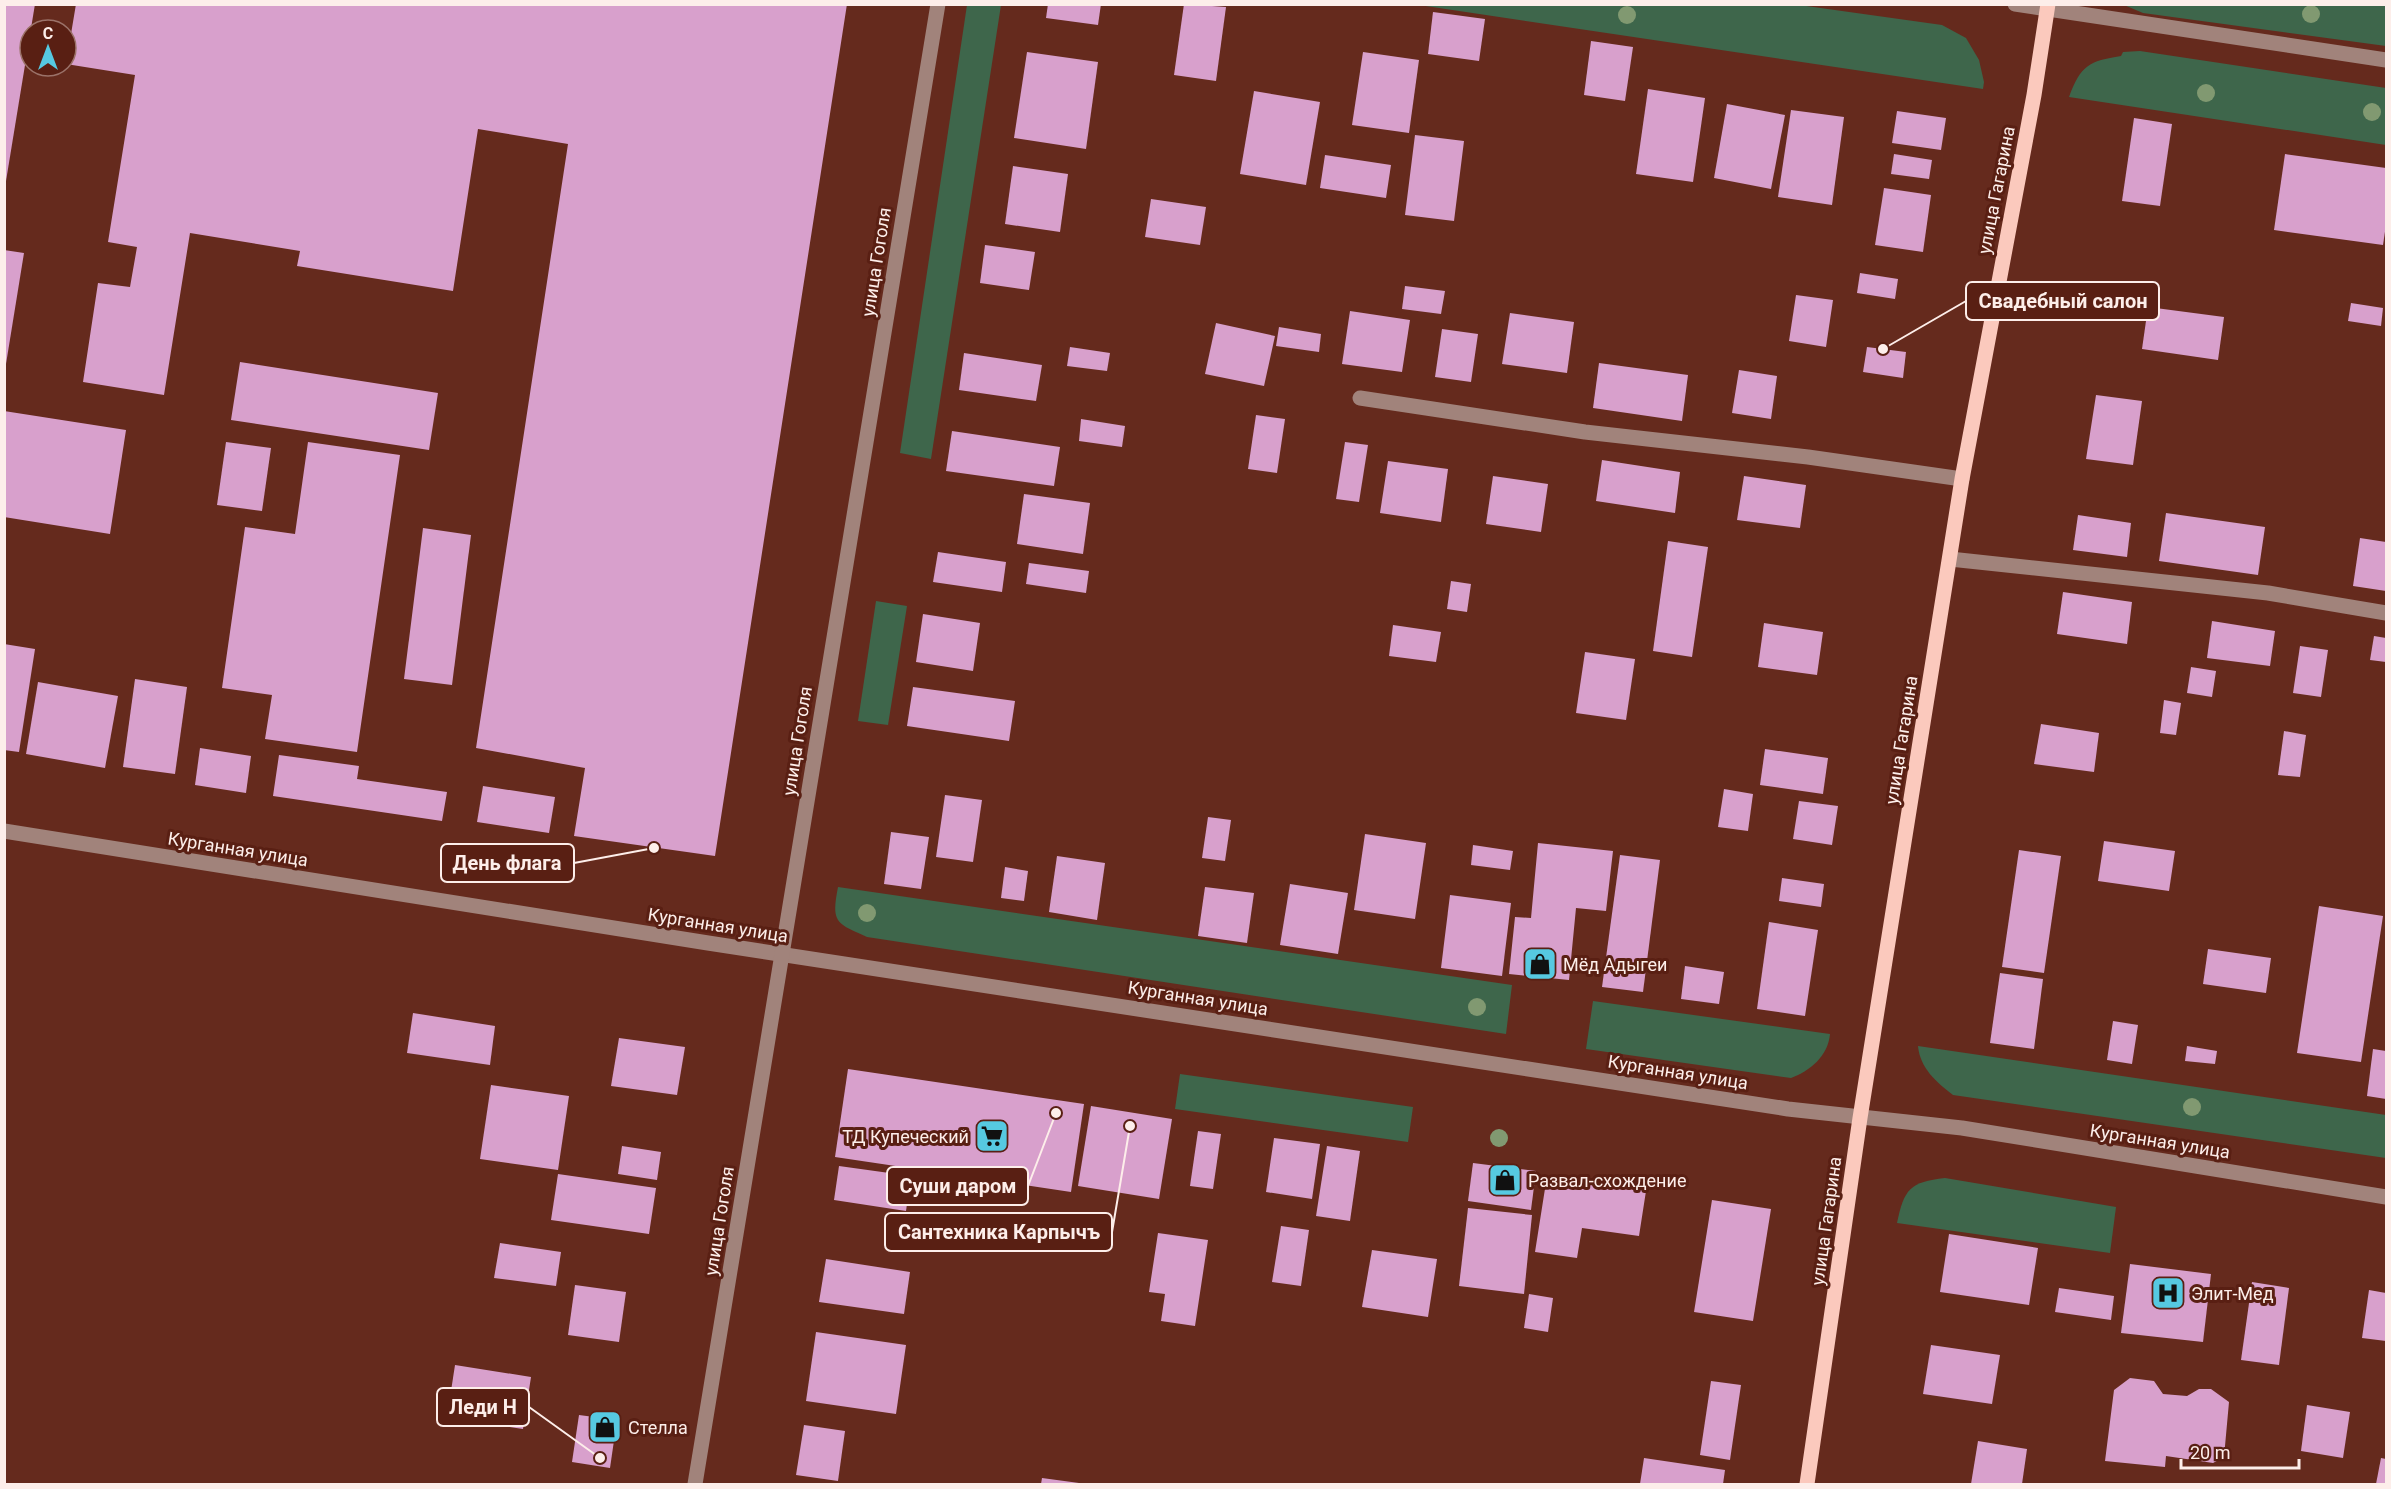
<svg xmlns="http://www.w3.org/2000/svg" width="2391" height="1489" font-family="Roboto,sans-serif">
<rect width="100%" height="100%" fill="#652a1d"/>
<g fill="#3e664b">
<polygon points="1792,4 1942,25 1966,38 1979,60 1984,82 1983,89 1419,5"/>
<polygon points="967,5 1001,5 931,459 900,453"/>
<polygon points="2124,5 2386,5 2386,46 2143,13"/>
<path d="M2140 51 2386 88V145L2069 97C2081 65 2089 61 2121 56L2123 52Z"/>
<polygon points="876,601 907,606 888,725 858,721"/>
<path d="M838 887 1512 985 1506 1034 867 937C836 923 831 923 838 887Z"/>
<path d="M1593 1001 1830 1034C1828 1056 1810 1071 1791 1078L1586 1049Z"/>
<path d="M1918 1046 2386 1115V1158L1953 1095C1936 1082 1920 1068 1918 1046Z"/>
<polygon points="1180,1074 1413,1107 1408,1142 1175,1109"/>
<path d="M1945 1178 2116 1207 2110 1253 1897 1223C1904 1189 1910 1182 1945 1178Z"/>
</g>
<g fill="#d8a0cc">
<polygon points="4,4 35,4 6,181 4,181"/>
<polygon points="76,4 847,4 715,856 574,836 585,768 476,748 568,144 478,129 453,291 297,266 300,251 190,233 164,395 83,382 98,283 130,287 137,247 108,242 135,75 66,64"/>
<polygon points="1048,4 1101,4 1098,25 1046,18"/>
<polygon points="1184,4 1226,7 1216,81 1174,75"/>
<polygon points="1433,12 1485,19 1479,61 1428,54"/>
<polygon points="1591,41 1633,47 1625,101 1584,95"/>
<polygon points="1027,52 1098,62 1086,149 1014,138"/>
<polygon points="1363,52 1419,60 1409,133 1352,125"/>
<polygon points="1648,89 1705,98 1693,182 1636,174"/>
<polygon points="1254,91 1320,102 1306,185 1240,174"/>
<polygon points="1727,104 1785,115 1771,189 1714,178"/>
<polygon points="1791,110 1844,117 1832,205 1778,197"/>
<polygon points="1897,111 1946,118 1941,150 1892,143"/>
<polygon points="2134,118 2172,124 2160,206 2122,201"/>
<polygon points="1415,135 1464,141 1454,221 1405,215"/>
<polygon points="1894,154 1932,160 1929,179 1891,174"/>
<polygon points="2285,154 2386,168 2386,225 2383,245 2274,230"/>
<polygon points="1325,155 1391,165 1386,198 1320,188"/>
<polygon points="1013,166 1068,174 1060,232 1005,224"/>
<polygon points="1884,188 1931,195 1923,252 1875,245"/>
<polygon points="1151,199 1206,207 1200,245 1145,237"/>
<polygon points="985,245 1035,252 1029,290 980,283"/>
<polygon points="4,250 24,253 6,364 4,364"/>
<polygon points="1860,273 1898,279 1895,299 1857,293"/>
<polygon points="1405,286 1445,291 1441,314 1402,309"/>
<polygon points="1796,295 1833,300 1826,347 1789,341"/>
<polygon points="2351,303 2383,308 2381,326 2348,321"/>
<polygon points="2148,307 2224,317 2218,360 2142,349"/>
<polygon points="1350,311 1410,320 1402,372 1342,364"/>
<polygon points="1510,313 1574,322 1567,373 1502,364"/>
<polygon points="1216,323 1275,336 1264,386 1205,374"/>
<polygon points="1279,327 1321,334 1319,352 1276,346"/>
<polygon points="1442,329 1478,334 1471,382 1435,377"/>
<polygon points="1070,347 1110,353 1107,371 1067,366"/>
<polygon points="1867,347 1906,352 1903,378 1863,372"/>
<polygon points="964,353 1042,365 1036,401 959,390"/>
<polygon points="240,362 438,393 429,450 231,420"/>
<polygon points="1599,363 1688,375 1682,421 1593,408"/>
<polygon points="1739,370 1777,376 1771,419 1732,413"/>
<polygon points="2096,395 2142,401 2133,465 2086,459"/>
<polygon points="4,411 126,430 110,534 4,517"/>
<polygon points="1256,415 1285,419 1277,473 1248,469"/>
<polygon points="1081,419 1125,426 1122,447 1079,441"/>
<polygon points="952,431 1060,447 1054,486 946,471"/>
<polygon points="226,442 271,448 262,511 217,505"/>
<polygon points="308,442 400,455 357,752 265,739 272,695 222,688 245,527 295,534"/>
<polygon points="1345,442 1368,445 1359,502 1336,499"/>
<polygon points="1602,460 1680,472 1675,513 1596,501"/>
<polygon points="1388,461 1448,469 1441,522 1380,513"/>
<polygon points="1493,476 1548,484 1541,532 1486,524"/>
<polygon points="1744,476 1806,485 1800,528 1737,520"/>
<polygon points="1024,494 1090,503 1083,554 1017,544"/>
<polygon points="2166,513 2265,527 2258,575 2159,561"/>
<polygon points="2078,515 2131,523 2127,557 2073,550"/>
<polygon points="423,528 471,535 452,685 404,679"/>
<polygon points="2360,538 2386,542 2386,591 2353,586"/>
<polygon points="1668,541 1708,547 1692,657 1653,651"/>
<polygon points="938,552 1006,562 1002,592 933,582"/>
<polygon points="1029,563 1089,571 1086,593 1026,584"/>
<polygon points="1451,581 1471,584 1467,612 1447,609"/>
<polygon points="2063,592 2132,602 2127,644 2057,634"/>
<polygon points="923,614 980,623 973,671 916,662"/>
<polygon points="2212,621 2275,631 2270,666 2207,658"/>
<polygon points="1764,623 1823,632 1817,675 1758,667"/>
<polygon points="1393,625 1441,632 1436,662 1389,656"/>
<polygon points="2374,636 2386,638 2386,662 2370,660"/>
<polygon points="4,644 35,649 19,752 4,750"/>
<polygon points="2300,646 2328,650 2321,697 2293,693"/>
<polygon points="1585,652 1635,659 1626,720 1576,713"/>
<polygon points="2191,667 2216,671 2212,697 2187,693"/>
<polygon points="135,679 187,687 175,774 123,767"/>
<polygon points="38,682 118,696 105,768 26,754"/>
<polygon points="913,687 1015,701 1009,741 907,726"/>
<polygon points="2164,700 2181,703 2176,735 2160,733"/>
<polygon points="2041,724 2099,733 2094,772 2034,764"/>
<polygon points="2284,731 2306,735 2300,777 2278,775"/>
<polygon points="200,748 251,756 246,793 195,785"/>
<polygon points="1765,749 1828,758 1823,794 1760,785"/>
<polygon points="279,755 359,766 357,779 447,792 442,821 273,796"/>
<polygon points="483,786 555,797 549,833 477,822"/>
<polygon points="1724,789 1753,794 1748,831 1718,827"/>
<polygon points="945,795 982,800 973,862 936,857"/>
<polygon points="1799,801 1838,806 1832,845 1793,839"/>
<polygon points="1208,817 1231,820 1225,861 1202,858"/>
<polygon points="891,832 929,837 921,889 884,884"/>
<polygon points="1365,834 1426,843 1415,919 1354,910"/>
<polygon points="2104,841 2175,851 2169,891 2098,881"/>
<polygon points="1538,843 1613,851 1606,911 1576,908 1569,980 1509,974 1515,917 1531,918"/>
<polygon points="1473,845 1513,851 1510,870 1471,865"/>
<polygon points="2019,850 2061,856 2044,973 2002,967"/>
<polygon points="1620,855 1660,860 1643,992 1602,987"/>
<polygon points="1057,856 1105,863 1097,920 1049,912"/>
<polygon points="1005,867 1028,871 1024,901 1001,898"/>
<polygon points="1782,878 1824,884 1821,907 1779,901"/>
<polygon points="1290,884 1348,893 1338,954 1280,945"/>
<polygon points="1205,887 1254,893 1247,943 1198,936"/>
<polygon points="1450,895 1511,903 1502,976 1441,968"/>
<polygon points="2319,906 2383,916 2361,1062 2297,1053"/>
<polygon points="1769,922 1818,930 1805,1016 1757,1009"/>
<polygon points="2208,949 2271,958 2266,993 2203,984"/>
<polygon points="1685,966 1724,972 1719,1004 1681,999"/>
<polygon points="2000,973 2043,979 2034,1049 1990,1043"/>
<polygon points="413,1013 495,1026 490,1065 407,1053"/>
<polygon points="2113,1021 2138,1025 2132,1064 2107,1060"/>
<polygon points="619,1038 685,1047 677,1095 611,1086"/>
<polygon points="2187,1046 2217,1051 2215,1064 2185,1061"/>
<polygon points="2373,1049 2386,1051 2386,1099 2367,1096"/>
<polygon points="848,1069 1084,1104 1071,1192 835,1157"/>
<polygon points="491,1085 569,1096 558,1170 480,1159"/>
<polygon points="1091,1106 1172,1119 1159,1199 1078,1186"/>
<polygon points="1198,1131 1221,1134 1213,1189 1190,1186"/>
<polygon points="1274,1138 1320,1144 1312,1199 1266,1192"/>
<polygon points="622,1146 661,1152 657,1180 618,1174"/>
<polygon points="1327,1146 1360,1151 1350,1221 1316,1216"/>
<polygon points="1473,1163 1536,1171 1531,1210 1468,1201"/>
<polygon points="839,1166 911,1176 906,1211 834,1200"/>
<polygon points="558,1174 656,1188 649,1234 551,1220"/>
<polygon points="1547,1176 1646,1191 1639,1236 1582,1228 1577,1258 1535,1252"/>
<polygon points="1712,1200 1771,1209 1753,1321 1694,1312"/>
<polygon points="1468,1208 1532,1215 1524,1294 1459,1286"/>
<polygon points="1281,1226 1309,1230 1301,1286 1272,1282"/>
<polygon points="1158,1233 1208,1240 1195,1326 1161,1321 1165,1294 1149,1292"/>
<polygon points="1949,1234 2038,1248 2029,1305 1940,1292"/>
<polygon points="500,1243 561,1252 556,1286 494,1278"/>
<polygon points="1372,1250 1437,1259 1428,1317 1362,1307"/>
<polygon points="826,1259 910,1272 904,1314 819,1302"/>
<polygon points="2130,1264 2211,1274 2203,1342 2121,1333"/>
<polygon points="2252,1282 2289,1288 2279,1365 2241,1360"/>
<polygon points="575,1285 626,1292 619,1342 568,1335"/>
<polygon points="2059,1288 2114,1296 2111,1320 2055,1312"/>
<polygon points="2369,1290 2386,1293 2386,1341 2362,1338"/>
<polygon points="1529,1294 1553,1298 1548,1332 1524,1328"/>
<polygon points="816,1332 906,1345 896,1414 806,1401"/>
<polygon points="1931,1345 2000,1355 1992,1404 1923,1394"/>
<polygon points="455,1365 531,1377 523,1429 447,1417"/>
<polygon points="2130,1378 2154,1381 2163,1394 2187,1396 2199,1389 2211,1389 2229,1402 2224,1457 2213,1463 2166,1456 2165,1467 2105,1461 2114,1390"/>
<polygon points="1711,1381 1741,1385 1730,1460 1700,1455"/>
<polygon points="2307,1405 2350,1412 2343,1458 2301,1451"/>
<polygon points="579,1415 617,1420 610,1468 572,1462"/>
<polygon points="804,1425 845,1431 838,1481 796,1475"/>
<polygon points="1978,1441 2027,1449 2022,1484 1971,1484"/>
<polygon points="1644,1458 1725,1470 1723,1484 1640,1484"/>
<polygon points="2381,1458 2386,1459 2386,1484 2376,1484"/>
<polygon points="1042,1478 1079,1483 1079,1484 1041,1484"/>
</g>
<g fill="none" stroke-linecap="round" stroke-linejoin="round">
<g stroke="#a1837b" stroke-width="15">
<polyline points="2015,4 2386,60"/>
<polyline points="1360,398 1585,432 1808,457 1962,479"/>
<polyline points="1950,559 2268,593 2386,613"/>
<polyline points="4,831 708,943 1788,1109 1962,1128 2386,1197"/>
<polyline points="695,1484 938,4"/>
</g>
<polyline stroke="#fbc9bd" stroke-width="15" points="1807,1484 1860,1118 1962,479 2034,95 2048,4"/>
</g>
<g fill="#819971">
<circle cx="2311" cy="14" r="9"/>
<circle cx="1627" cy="15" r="9"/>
<circle cx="2206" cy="93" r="9"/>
<circle cx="2372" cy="112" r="9"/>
<circle cx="867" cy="913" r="9"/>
<circle cx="1477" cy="1007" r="9"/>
<circle cx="2192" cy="1107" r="9"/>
<circle cx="1499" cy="1138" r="9"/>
</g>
<defs>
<g id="shop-square" transform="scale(1.725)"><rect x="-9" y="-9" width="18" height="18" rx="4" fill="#56c9e1" stroke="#591f13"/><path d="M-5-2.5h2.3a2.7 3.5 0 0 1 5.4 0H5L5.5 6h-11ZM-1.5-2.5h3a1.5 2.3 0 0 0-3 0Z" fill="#111"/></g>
<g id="supermarket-square" transform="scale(1.725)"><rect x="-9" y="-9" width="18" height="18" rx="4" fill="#56c9e1" stroke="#591f13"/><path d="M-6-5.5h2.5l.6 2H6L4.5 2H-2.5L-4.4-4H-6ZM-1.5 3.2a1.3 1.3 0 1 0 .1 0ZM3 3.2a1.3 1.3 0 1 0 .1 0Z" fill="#111"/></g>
<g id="hospital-square" transform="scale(1.725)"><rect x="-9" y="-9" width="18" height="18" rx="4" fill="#56c9e1" stroke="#591f13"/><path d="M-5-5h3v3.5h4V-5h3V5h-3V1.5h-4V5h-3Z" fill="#111"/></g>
</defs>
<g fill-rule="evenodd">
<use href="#shop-square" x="1540" y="964"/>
<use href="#supermarket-square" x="992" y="1136"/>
<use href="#shop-square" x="1505" y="1180"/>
<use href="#hospital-square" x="2168" y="1293"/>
<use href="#shop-square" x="605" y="1427"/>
</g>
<g text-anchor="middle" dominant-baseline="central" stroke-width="6" stroke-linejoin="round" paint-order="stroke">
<g font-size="18" fill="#fdeeea" stroke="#591f13">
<text transform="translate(1996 190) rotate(-79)">улица Гагарина</text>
<text transform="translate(876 262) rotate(-81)">улица Гоголя</text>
<text transform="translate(1901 740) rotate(-81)">улица Гагарина</text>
<text transform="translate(797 741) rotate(-81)">улица Гоголя</text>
<text transform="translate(238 849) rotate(9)">Курганная улица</text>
<text transform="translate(718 925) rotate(9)">Курганная улица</text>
<text transform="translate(1198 998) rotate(9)">Курганная улица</text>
<text transform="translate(1678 1072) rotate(9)">Курганная улица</text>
<text transform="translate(2160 1141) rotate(9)">Курганная улица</text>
<text transform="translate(719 1221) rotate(-81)">улица Гоголя</text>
<text transform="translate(1826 1221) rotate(-82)">улица Гагарина</text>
</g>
<g font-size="18" fill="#fdeeea" stroke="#591f13" text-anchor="start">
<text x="1563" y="964">Мёд Адыгеи</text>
<text x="969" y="1136" text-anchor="end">ТД Купеческий</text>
<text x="1528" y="1180">Развал-схождение</text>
<text x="2191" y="1293">Элит-Мед</text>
<text x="628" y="1427">Стелла</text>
</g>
</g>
<path fill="none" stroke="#fdeeea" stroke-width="2" d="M1883 349L1966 301M654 848L574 863M1056 1113L1028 1186M1130 1126L1112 1232M600 1458L529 1407"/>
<g fill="#fdeeea" stroke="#591f13" stroke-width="2">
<circle cx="1883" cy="349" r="6"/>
<circle cx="654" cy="848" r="6"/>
<circle cx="1056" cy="1113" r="6"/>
<circle cx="1130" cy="1126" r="6"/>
<circle cx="600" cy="1458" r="6"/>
</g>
<g fill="#591f13" stroke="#fdeeea" stroke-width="2">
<rect x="1966" y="282" width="193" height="38" rx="6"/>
<rect x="441" y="844" width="133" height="38" rx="6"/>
<rect x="887" y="1167" width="141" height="38" rx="6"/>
<rect x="885" y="1213" width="227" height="38" rx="6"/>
<rect x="437" y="1388" width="92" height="38" rx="6"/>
</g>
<g font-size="20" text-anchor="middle" font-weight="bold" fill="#fdeeea">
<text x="2063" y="308">Свадебный салон</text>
<text x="507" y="870">День флага</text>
<text x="958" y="1193">Суши даром</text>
<text x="999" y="1239">Сантехника Карпычъ</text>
<text x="483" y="1414">Леди Н</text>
</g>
<rect width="2391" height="1489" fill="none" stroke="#fdeeea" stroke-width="12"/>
<g transform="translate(48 48)"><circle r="28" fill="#591f13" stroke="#9b7269" stroke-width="1.5"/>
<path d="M0-4.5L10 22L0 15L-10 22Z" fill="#56c9e1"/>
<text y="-9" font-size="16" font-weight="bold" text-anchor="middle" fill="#fdeeea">С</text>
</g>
<path d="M2181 1459v9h118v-9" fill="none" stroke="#fdeeea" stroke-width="3"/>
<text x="2190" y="1459" font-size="18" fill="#fdeeea" stroke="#591f13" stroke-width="4.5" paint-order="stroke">20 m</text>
</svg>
